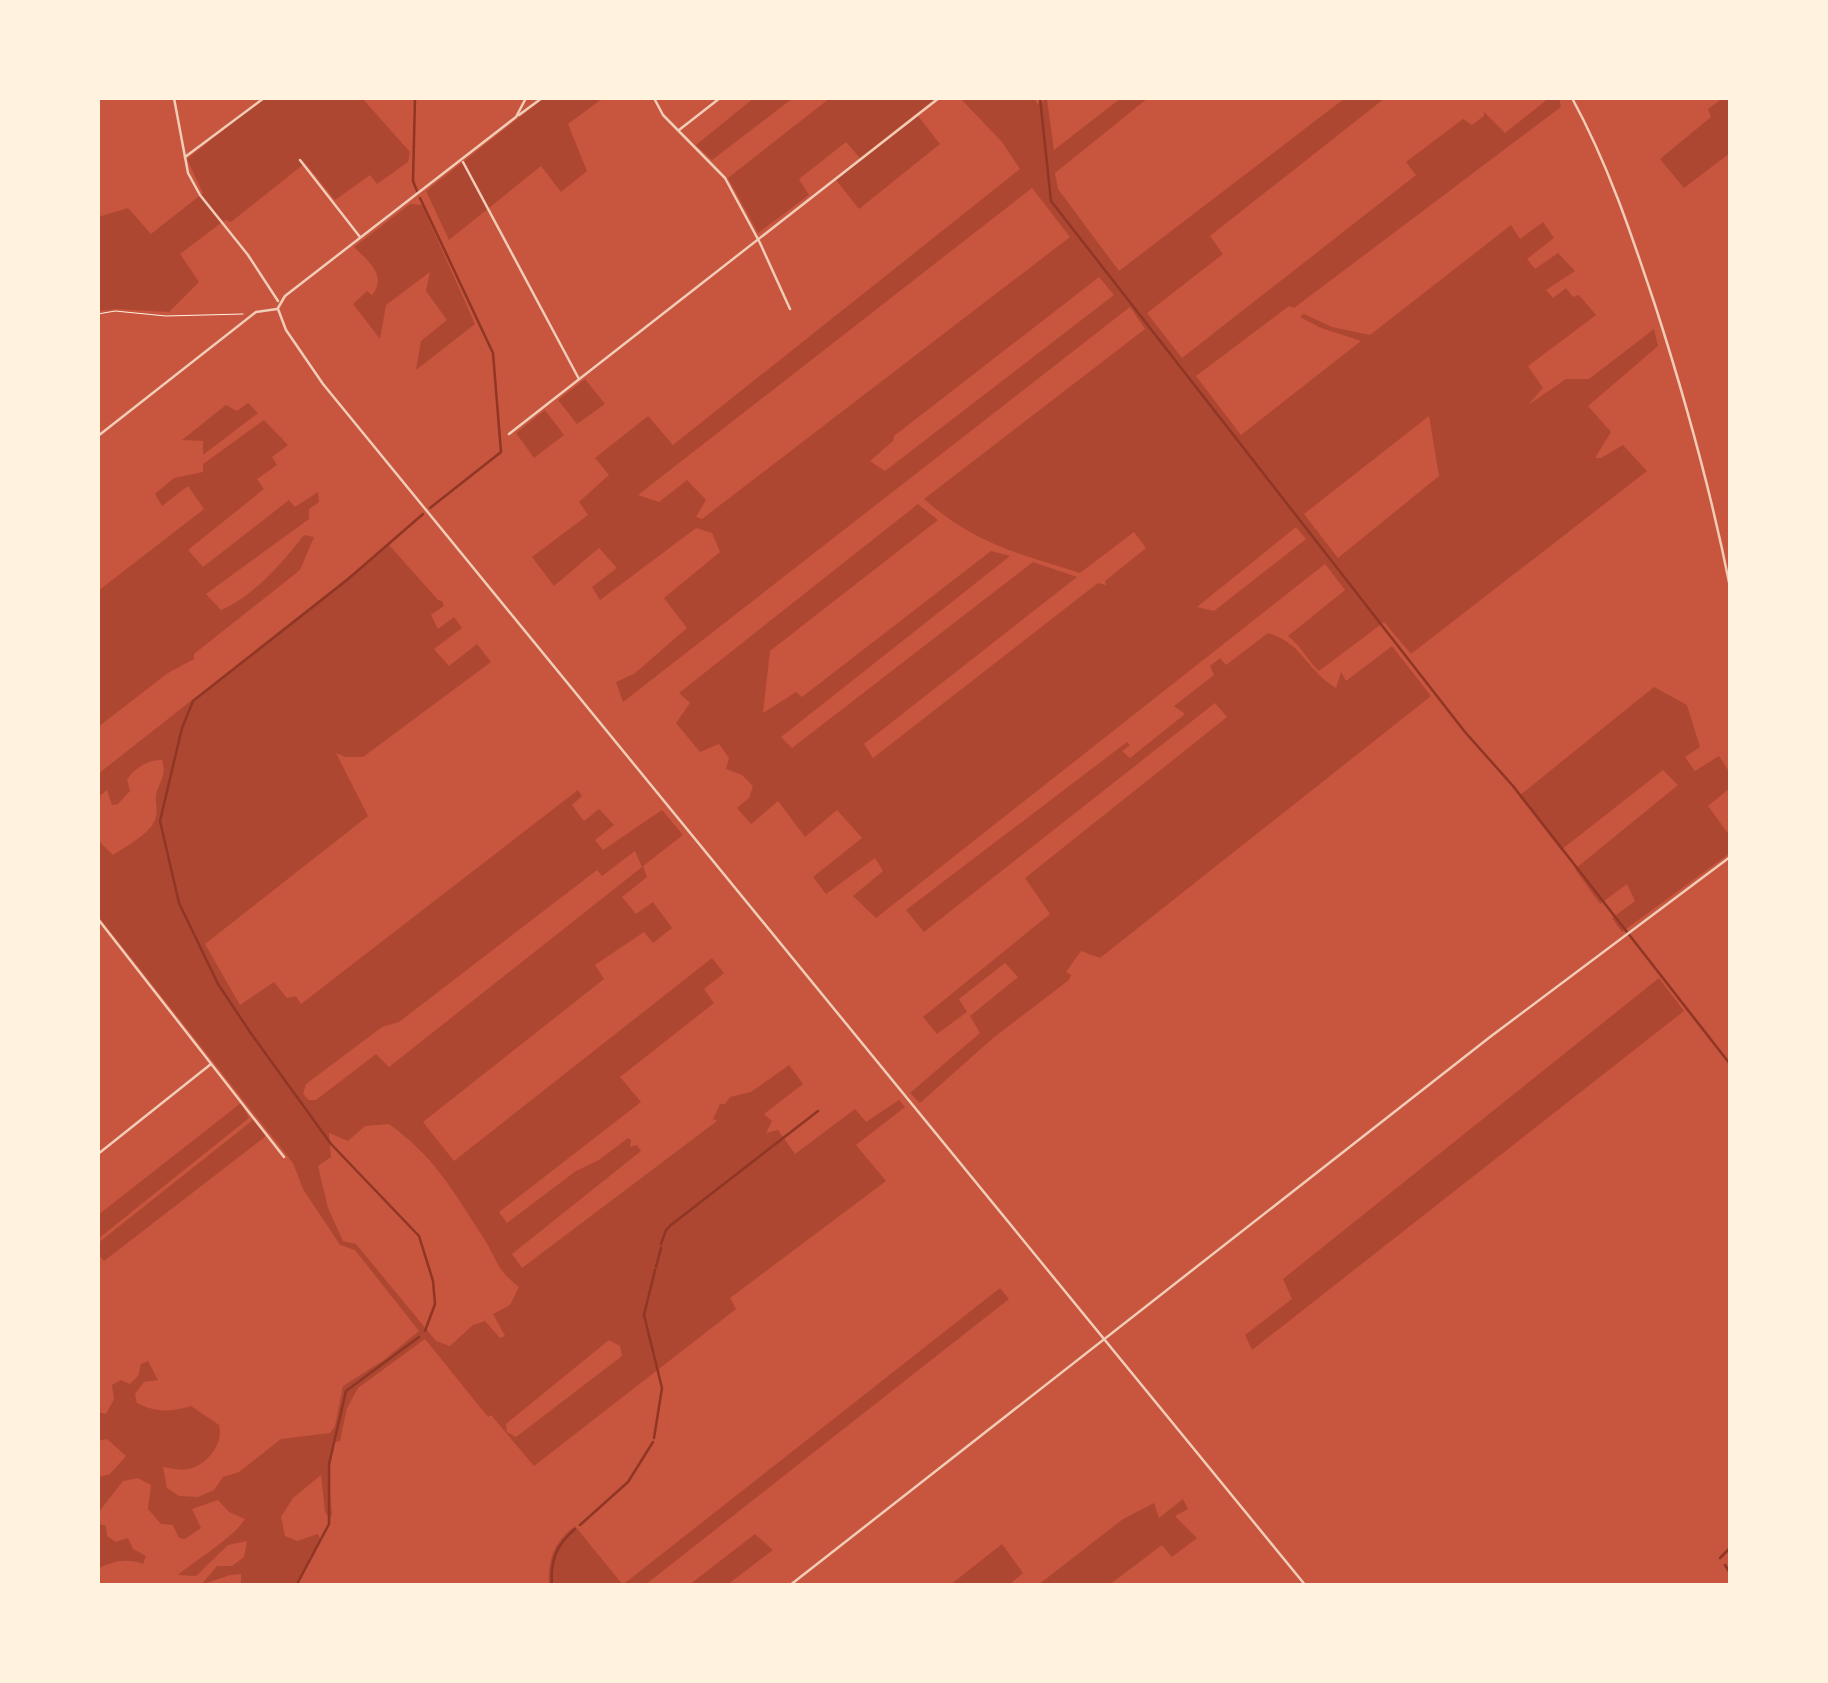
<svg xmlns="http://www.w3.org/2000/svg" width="1828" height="1683" font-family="'Source Sans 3',sans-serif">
<rect width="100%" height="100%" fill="#c8553d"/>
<g fill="#ae4732" fill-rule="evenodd">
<polygon points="264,98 362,98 410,152 408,162 377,184 370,175 335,200 305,163 231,222 225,220 180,254 199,282 169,312 117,309 98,311 98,217 128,208 151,234 203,193 187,159"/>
<polygon points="544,98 603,98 568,124 587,171 561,192 541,166 449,240 426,191"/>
<polygon points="754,98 793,98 712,160 696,145"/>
<polygon points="830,98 936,98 860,158 846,142 799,179 809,195 758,233 728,178"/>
<path d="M960 98H1035L1037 104 1047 99 1054 150 1121 98H1148L1055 173 1058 189 1119 271 1345 98H1385L1210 236 1223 254 1147 313 1182 358 1416 175 1406 162 1463 119 1472 125 1484 116V112L1505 133 1549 98H1559L1561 107 1294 308 1289 306 1196 376 1241 435 1361 341 1321 328 1300 317 1304 314 1332 327 1370 335 1511 225 1520 239 1543 222 1554 238 1527 259 1535 269 1558 253 1575 271 1546 290 1553 298 1566 288 1573 297 1579 295 1596 315 1528 366 1543 388 1528 405 1566 379H1589L1654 329 1658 346 1588 406 1611 432 1595 458H1601L1623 445 1647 471 1411 654 1384 622 1319 671C1307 660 1303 648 1288 636L1345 590 1325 564 876 918 853 896 883 871 875 858 826 894 813 877 862 838 837 810 805 837 778 801 751 824 737 808 749 798 753 786 742 775 726 769 729 758 719 744 700 752 676 723 690 703 679 693 918 504 938 520 770 651 763 713 796 692 802 697 991 551 1010 556 781 737 792 748 1033 562 1077 577 864 744 873 758 1098 583 1106 585 1105 581 1146 548 1134 532 1080 573C1017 553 975 544 924 499L1145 329 1130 307 623 702 616 682 634 674 687 628 664 598 720 552 712 533 696 528 600 600 592 587 617 568 599 548 554 586 532 557 588 515 579 502 609 475 595 458 648 416 673 445 1020 169 1002 142ZM1032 188 1070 237 702 519 696 517 706 500 687 480 659 502 638 495ZM1099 277 1114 295 885 471 870 461 893 441 894 436ZM1429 416 1439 476 1338 558 1304 514ZM1296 527 1306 539 1214 611 1197 607Z"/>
<polygon points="1723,98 1730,98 1730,153 1684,188 1660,159 1711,117 1708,109"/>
<polygon points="918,116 940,144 859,209 836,180"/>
<path d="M410 204 422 205 475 324 416 370 421 341 447 320 426 291 430 272 386 305 380 339 353 304 367 291 372 295C388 276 368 261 354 247Z"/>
<polygon points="585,379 605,404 577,424 558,400"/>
<polygon points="248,403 258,413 203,455 203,441 182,440 226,405 237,411"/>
<polygon points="545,410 564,435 534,458 516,433"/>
<path d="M264 420 288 445 272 457 277 465 257 479 264 489 188 550 203 567 289 500 295 507 318 492 319 502 309 509V519L206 594 221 610C255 595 282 563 304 535L314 537 300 570 194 654V659L168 673 98 727V591L204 509 188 486 162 506 155 494 174 478 203 472V464Z"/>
<path d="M389 545 438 600 442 601 444 606 431 615 438 629 454 617 462 628 434 649 449 666 477 644 491 662 363 757H345L336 753 368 816 205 944 240 1005 274 982 287 998 296 996 301 1004 578 790 582 796 572 805 584 821 599 809 614 825 595 840 603 850 662 810 683 835 643 866 647 877 622 897 636 914 653 902 672 928 653 943 644 932 595 965 604 979 423 1122 454 1161 712 958 724 973 704 989 714 1003 620 1077 641 1102 499 1212 507 1223 576 1171 599 1160 628 1138 631 1140 630 1147 637 1145 641 1151 512 1254 522 1268 717 1121 713 1119 720 1104H725L730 1097 751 1092 789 1065 803 1084 764 1114 772 1121 766 1133 778 1130 795 1154 855 1109 866 1122 899 1100 905 1107 856 1145 886 1181 730 1298 736 1309 534 1466 491 1415 488 1417 425 1339 358 1388 347 1408 340 1441 335 1442 328 1476 332 1514 330 1519 325 1512 321 1475 293 1498 281 1517 285 1536 297 1541 318 1534 321 1541 295 1585H241V1574L230 1575 201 1585 217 1566H232L244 1557 247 1541 228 1545 196 1576 178 1575C197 1559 233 1538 245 1519L229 1512 218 1500 192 1509 201 1528 185 1539 179 1538 173 1525 161 1524 148 1509 151 1485 138 1478 123 1481 98 1513 99 1524 106 1526 107 1536 116 1542 128 1538 133 1549 146 1556 143 1564C128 1558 112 1561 98 1569V1477L110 1474 126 1456 107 1439 98 1441V1412L106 1414 114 1399 112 1385 121 1380 130 1384 138 1376 141 1364 148 1361 158 1380 144 1382 135 1394 137 1403C157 1413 170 1412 191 1406L219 1425C224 1443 208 1465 188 1469 180 1471 171 1468 163 1467L167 1488 179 1496 198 1497 214 1490 223 1477 239 1472 281 1439 330 1433 335 1426 343 1386 384 1360 419 1331 355 1250 340 1245 303 1189 293 1163 98 916V840L113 855C126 846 153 833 156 816 158 807 154 800 157 791 162 778 166 774 162 760 149 759 133 769 127 780L130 791 118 804 112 805 107 790 98 797V774ZM635 851 642 867 389 1067 376 1054 316 1100H309L303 1094 306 1084 382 1027 399 1022 597 870 602 876ZM389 1124C436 1158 452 1190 483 1237 497 1259 496 1270 519 1287L510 1305 493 1314 505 1336 500 1338 485 1321 473 1325 450 1346 436 1341 356 1244 343 1241 328 1208 318 1166 331 1157 329 1133 348 1141 365 1126ZM609 1340 620 1346 622 1356 516 1437 507 1432 506 1424Z"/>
<path d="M1268 633C1304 644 1305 669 1336 688L1341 672 1346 681 1392 646 1431 696 1100 958 1081 951 1066 972 1071 975 1069 980 993 1038 920 1103 910 1093 980 1033 970 1016 1018 977 1005 963 959 999 967 1012 937 1034 923 1017 1050 914 1025 878 1227 717 1215 703 924 932 906 910 1127 742 1130 745 1122 751 1130 758 1185 714 1174 706 1214 675 1210 666 1220 658 1226 665Z"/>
<polygon points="1654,687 1687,705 1700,747 1685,757 1695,771 1719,756 1730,773 1730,788 1708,806 1730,836 1730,853 1622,932 1612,918 1635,901 1627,884 1600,904 1575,869 1678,785 1663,770 1561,850 1519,796"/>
<polygon points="1659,978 1684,1011 1252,1350 1245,1335 1292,1299 1283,1279"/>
<polygon points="241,1103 249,1118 98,1239 98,1215"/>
<polygon points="253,1120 266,1136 104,1261 98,1254 98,1243"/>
<polygon points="1000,1288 1009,1299 645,1585 625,1583"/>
<polygon points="1183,1499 1188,1509 1175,1516 1197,1538 1172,1557 1162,1545 1109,1585 1038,1585 1123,1519 1154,1503 1159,1518"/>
<path d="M575 1526 623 1585H549C548 1559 553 1543 575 1526Z"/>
<polygon points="755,1534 773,1550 727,1585 689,1585"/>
<polygon points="1002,1544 1023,1573 1009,1585 950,1585"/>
</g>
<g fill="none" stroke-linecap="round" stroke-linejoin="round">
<g stroke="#8f3625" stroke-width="2.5">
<polyline points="415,98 413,181 417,191"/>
<polyline points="1040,98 1051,201 1465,732 1513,786 1730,1064"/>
<polyline points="420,198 493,353 501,452 430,508"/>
<polyline points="423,514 347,580 193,701 182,728 160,821 179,903 218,984 250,1032 331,1144 419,1236 433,1281 435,1304 425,1331"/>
<polyline points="661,1244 666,1230 671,1225 818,1111"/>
<polyline points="656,1267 661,1248"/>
<polyline points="654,1438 662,1388 644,1315 655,1270"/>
<polyline points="580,1525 628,1482 653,1442"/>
<polyline points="1720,1558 1730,1548"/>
<polyline points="1725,1565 1730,1573"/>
<polyline points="296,1586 329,1524 329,1464 346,1391 419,1337"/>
<path d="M552 1586C550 1561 556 1545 575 1529"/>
</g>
<polyline stroke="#fff3e0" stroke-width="1" points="98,314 115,311 166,316 243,314"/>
<g stroke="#f1ccb7" stroke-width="2.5">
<polyline points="174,98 188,173 200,195 248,255 278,301"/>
<polyline points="654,98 663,115 725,178 760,243 790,309"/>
<polyline points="519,115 542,98"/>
<polyline points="679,130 720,98"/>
<polyline points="185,157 264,98"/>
<polyline points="300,160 360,237"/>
<polyline points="463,162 579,379"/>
<polyline points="278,308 285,296 516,117 526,98"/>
<polyline points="278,309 286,330 323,384 1306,1586"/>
<polyline points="509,434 939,98"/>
<polyline points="98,436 256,312 277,309"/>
<polyline points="98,919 284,1157"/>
<polyline points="98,1154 211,1064"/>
</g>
<g stroke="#f1ccb7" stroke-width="2.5">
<path d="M1572 98C1608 164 1631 233 1655 305 1685 398 1711 491 1730 587"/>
<polyline points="789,1586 1490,1037 1730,857"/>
</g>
</g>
<rect width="1828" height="1683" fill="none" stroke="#fff3e0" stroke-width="200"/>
</svg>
